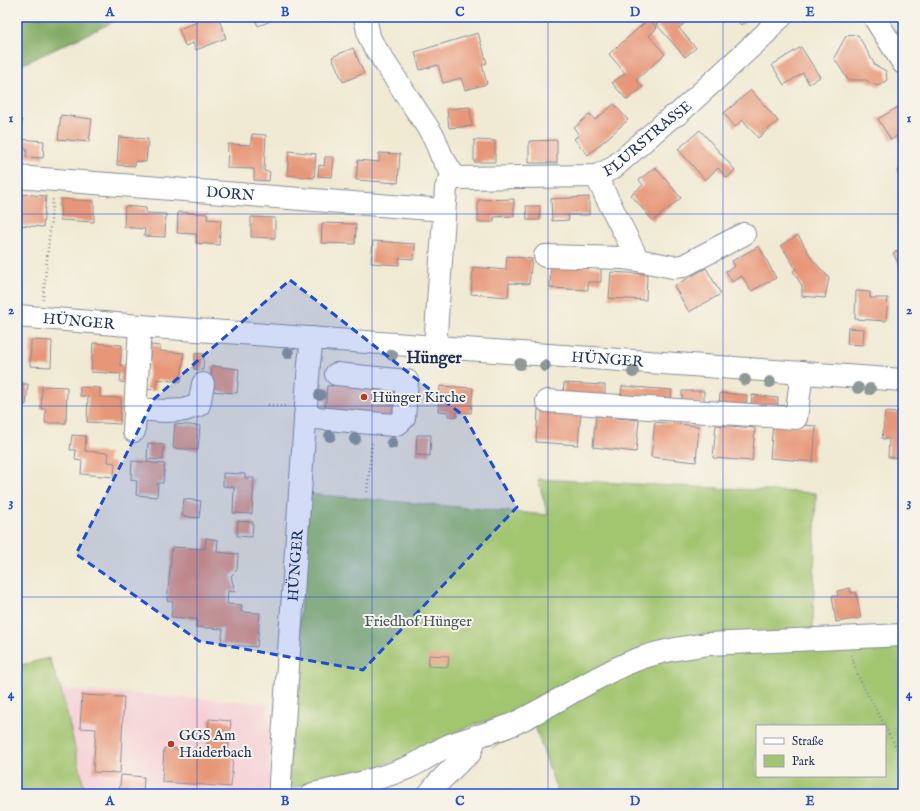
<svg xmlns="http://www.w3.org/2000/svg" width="920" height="811" font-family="'IM FELL English',serif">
<rect width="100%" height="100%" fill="#f7f3e8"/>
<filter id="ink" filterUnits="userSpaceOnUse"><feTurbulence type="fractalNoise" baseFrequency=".025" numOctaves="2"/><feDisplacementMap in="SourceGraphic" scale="8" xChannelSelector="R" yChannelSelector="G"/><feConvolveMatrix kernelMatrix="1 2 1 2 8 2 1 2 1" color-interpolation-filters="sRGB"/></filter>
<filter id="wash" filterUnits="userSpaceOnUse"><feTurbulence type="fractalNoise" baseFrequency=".012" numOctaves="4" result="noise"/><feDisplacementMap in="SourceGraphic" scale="16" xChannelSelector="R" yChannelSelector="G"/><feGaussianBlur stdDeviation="0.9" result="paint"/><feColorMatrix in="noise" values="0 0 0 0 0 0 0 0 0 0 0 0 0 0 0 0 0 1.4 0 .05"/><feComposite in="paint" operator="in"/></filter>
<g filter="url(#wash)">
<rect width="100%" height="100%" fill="#f0ead3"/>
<polygon fill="#f6cfd6" points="61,689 268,703 270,785 268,790 263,794 86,794"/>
<g fill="#a2c56f" stroke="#5e7a66" fill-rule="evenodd">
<path d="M538 479 816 493 813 629 903 641V794H558L535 726 521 732 492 748 516 731 519 712 470 726 406 757 368 770 292 788 288 782 309 494 548 515ZM757 726H885V776H757Z"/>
<polygon points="49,658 61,689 86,794 17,794 17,666"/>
</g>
<polygon fill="#81aa62" stroke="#4e6c60" points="17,17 124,17 17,67"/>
<g id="blocks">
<g fill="#e79677">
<polygon points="210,17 218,17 226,38 196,50 193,43 185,46 179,29"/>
<polygon points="254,17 281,17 258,26"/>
<polygon points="665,17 668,20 672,17 692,17 679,28 696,48 685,57 656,24"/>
<polygon points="734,17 750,17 741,25"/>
<polygon points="649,19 657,28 649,36 665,54 636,80 643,87 627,100 612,83 625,73 609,54"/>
<polygon points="478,33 487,63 482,65 487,84 465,90 461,78 443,83 438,65 420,70 415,52"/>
<polygon points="858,35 875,65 886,71 887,80 878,86 865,80 848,80 834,58 846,36"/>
<polygon points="801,47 820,77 809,84 803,73 784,85 772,65"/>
<polygon points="353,48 364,73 343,82 332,57"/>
<polygon points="751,90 778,121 758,138 743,120 735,127 724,113"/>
<polygon points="614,104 628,120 588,155 574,139 579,135 574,128 590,114 595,120"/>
<polygon points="903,104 903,146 897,136 891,140 878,119"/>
<polygon points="470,107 472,126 449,128 447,109"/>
<polygon points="61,115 92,119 89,142 58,139"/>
<polygon points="17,120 22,120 20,138 17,138"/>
<polygon points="700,130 735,170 727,178 718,168 705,180 678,149"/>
<polygon points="252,134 266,135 264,171 270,172 269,181 254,180 254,169 227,168 228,144 251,145"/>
<polygon points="119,137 148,139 146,162 135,161 135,166 117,165"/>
<polygon points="18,139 44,141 43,158 26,157 27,149 18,149"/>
<polygon points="474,140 495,141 495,162 474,162"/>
<polygon points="557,140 557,163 529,163 529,141"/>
<polygon points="289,151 316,154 314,178 287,175"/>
<polygon points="379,153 400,154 398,183 356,180 358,160 379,162"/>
<polygon points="325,157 334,157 332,177 318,176 319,165 324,166"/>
<polygon points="655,167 681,198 653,221 631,195 643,185 639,180"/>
<polygon points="903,167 903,181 897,171"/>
<polygon points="20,194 46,196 43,227 17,225"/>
<polygon points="589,197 589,215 568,215 569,220 552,221 551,199"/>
<polygon points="61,199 94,201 94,222 60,220"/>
<polygon points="514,199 514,216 494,217 494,222 478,222 478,200"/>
<polygon points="125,206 146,208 146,213 166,214 165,237 144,236 145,229 124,227"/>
<polygon points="526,206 540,206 540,220 527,220"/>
<polygon points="178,212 208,214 207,219 221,220 219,245 196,243 196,234 177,233"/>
<polygon points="251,217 275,218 275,238 251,237"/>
<polygon points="322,223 356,224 355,244 321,243"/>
<polygon points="798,235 812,259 829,278 825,298 802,296 802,286 793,271 796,269 781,245"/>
<polygon points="373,241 415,244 414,259 399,258 399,265 371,263"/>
<polygon points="759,246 776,278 751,291 742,276 732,282 726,271 735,266 732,261"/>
<polygon points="903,248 903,273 893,253"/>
<polygon points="507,256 532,259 529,284 509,283 508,297 471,294 473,267 506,270"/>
<polygon points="551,261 601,268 601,282 588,282 588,290 550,288"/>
<polygon points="706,268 721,294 689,312 674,286"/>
<polygon points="611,272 647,274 646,300 609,298"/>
<polygon points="856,291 870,292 870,298 888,298 886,321 855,319"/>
<polygon points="848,328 864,329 863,345 847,344"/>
<polygon points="31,340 52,341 51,367 30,366"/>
<polygon points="93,343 122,345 120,365 129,366 128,383 120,382 121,374 91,372"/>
<polygon points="151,345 160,346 160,351 184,353 181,382 157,379 156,390 147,389"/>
<polygon points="195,353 204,354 203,370 194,369"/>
<polygon points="212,366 239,369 237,393 210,391"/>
<polygon points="334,377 403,382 401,409 393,408 393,419 325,411 327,386 333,386"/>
<polygon points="564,383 605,385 605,398 563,395"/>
<polygon points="17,384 28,384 26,405 20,405 18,430 17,430"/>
<polygon points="42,386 67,387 66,423 45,423 46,409 41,409"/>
<polygon points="440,386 473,388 471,413 457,412 457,417 448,416 448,412 438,411"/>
<polygon points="622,386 672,390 671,403 621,399"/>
<polygon points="80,387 100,388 100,397 121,398 120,424 87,422 88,396 80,396"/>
<polygon points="682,391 704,391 704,404 682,403"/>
<polygon points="720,393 747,395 746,408 719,406"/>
<polygon points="752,395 778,398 777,410 751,408"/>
<polygon points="538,409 581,411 578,445 536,442"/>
<polygon points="885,412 903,413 903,458 888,457 889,439 882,439"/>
<polygon points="596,416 639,420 636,452 593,447"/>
<polygon points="655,422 699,426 696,462 651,457"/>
<polygon points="773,423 816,426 813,462 770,458"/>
<polygon points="175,424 200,426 198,450 173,448"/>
<polygon points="716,425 755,428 752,461 713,458"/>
<polygon points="72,435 86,436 85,451 109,453 108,462 115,463 114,477 81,474 82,461 75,460 76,450 70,450"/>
<polygon points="417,435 431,435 430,456 416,455"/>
<polygon points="148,443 164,445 163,460 147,459"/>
<polygon points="132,461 165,464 163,483 158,483 157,497 136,495 137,481 131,480"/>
<polygon points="223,473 245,474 245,478 254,478 252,514 233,513 234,487 223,486"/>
<polygon points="184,499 201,501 199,518 182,516"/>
<polygon points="238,521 253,522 252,537 237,536"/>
<polygon points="206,538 218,540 217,552 238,554 237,570 231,576 235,592 228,591 227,604 242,605 241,612 260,613 257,647 221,644 223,629 196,627 197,619 171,617 173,602 167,601 172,547 205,549"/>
<polygon points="903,587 903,610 897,608"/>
<polygon points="850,588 851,593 856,592 861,618 836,622 832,596 838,596 837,591"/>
<polygon points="429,655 449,656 448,667 428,666"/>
<polygon points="82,695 124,697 120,773 93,772 96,729 80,728"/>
<polygon points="209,719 231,721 228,753 233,754 231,787 162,782 164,748 207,751"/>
<polygon points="121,775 144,777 143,794 119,794"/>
</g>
</g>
</g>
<g filter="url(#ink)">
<use href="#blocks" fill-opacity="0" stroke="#868c98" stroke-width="1"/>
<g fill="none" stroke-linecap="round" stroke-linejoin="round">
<g stroke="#868c98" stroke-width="24">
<g id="minor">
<polyline points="365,17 369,36 372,43 434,137 441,155 455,178"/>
<polyline points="874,17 903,63"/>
<path id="s1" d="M17 177 444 210"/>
<path id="s2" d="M455 178 596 176 613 168 670 118 678 114 766 33 772 25 781 17"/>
<polyline points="545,256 624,258 638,260 596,176"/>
<polyline points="638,260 673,267 683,266 744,234"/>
<polyline points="435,347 446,188 450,181 455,178"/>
<polyline points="547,401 796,418 802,372"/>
<polyline points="135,409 165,411 184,410 199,405 203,384"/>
<polyline points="305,417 393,425 399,423 404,418 407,381 336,374"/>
<polyline points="134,431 140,326"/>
<path id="s3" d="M280 794V781L309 363 312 338"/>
<path d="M313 794C345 787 377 780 407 768 422 762 435 751 450 745 470 737 493 733 513 724 552 706 587 681 626 664 652 652 680 648 708 644L903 635"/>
<polyline points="429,794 436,785 455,766 470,753 476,736"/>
</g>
</g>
<g stroke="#868c98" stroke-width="24">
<g id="major">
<path id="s4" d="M17 316 140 326 903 380"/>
</g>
</g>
<g stroke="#868c98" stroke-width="2.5" stroke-dasharray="1 3" stroke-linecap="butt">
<polyline points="43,300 53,198"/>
<polyline points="268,405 288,406"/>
<polyline points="367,492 372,443"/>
<polyline points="851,655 860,680 885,726"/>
<polyline points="885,727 903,760"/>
</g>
<use href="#minor" stroke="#fff" stroke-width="22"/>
<use href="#major" stroke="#fff" stroke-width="22"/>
</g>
<g fill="#8e9895">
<circle cx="288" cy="353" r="6"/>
<circle cx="392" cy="355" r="6"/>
<circle cx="520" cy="364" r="6"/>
<circle cx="545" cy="366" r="6"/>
<circle cx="633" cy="372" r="6"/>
<circle cx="745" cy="380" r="6"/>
<circle cx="770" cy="382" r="6"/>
<circle cx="858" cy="388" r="6"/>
<circle cx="870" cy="389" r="6"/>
<circle cx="320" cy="395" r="6"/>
<circle cx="330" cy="436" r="6"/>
<circle cx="355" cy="439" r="6"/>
<circle cx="392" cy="443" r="6"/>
</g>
</g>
<path fill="#1d4ed8" fill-opacity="0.2" stroke="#1d4ed8" stroke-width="3" stroke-dasharray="8 5" stroke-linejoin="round" d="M290 280 464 416 517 507 363 670 199 641 76 554 154 399Z"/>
<path fill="none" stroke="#1d4ed8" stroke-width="1" stroke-opacity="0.55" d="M197 17V794M372 17V794M548 17V794M723 17V794M17 214H903M17 406H903M17 597H903"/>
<g fill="#c8321e" stroke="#f7f3e8" stroke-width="1.5">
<circle cx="364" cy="397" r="4"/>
<circle cx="171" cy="744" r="4"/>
</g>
<g text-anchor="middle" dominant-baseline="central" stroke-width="4" stroke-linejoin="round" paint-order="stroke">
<g font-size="15" fill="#1b2f5e" stroke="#f7f3e8">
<text stroke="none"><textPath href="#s2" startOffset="205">FLURSTRASSE</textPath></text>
<text stroke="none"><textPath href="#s1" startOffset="214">DORN</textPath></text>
<text stroke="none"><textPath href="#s4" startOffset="62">HÜNGER</textPath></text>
<text stroke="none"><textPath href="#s4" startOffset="592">HÜNGER</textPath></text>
<text stroke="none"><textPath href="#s3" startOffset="229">HÜNGER</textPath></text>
</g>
<g font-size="15" fill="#1b2f5e" stroke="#f7f3e8" text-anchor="start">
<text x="372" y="397">Hünger Kirche</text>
<text x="179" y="735">GGS Am<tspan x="179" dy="17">Haiderbach</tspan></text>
</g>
<g font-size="15" fill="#3d5462" stroke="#f7f3e8">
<text x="418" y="621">Friedhof Hünger</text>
</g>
<g font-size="17" font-weight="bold" fill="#1b2f5e" stroke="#f7f3e8">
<text x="434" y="358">Hünger</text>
</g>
</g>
<rect width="920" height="811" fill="none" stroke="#f7f3e8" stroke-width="44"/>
<rect x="756" y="725" width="130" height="52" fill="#f7f3e8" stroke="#9fa5b1"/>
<rect x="764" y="738" width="20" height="6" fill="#ffffff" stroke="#9fa5b1"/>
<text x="792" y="745" font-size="12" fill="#1b2f5e">Straße</text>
<rect x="764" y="755" width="20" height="12" fill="#a2c56f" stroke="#9fa5b1"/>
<text x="792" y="765" font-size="12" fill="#1b2f5e">Park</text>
<rect x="22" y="22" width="876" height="767" fill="none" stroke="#1d4ed8" stroke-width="1.5"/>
<g font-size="13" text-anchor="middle" font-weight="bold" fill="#1d4ed8">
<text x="110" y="16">A</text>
<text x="285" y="16">B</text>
<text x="460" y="16">C</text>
<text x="635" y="16">D</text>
<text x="810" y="16">E</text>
<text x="11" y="122">1</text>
<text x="909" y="122">1</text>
<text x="11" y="314">2</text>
<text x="909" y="314">2</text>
<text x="11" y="506">3</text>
<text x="909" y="506">3</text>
<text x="11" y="698">4</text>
<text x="909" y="698">4</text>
<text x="110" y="805">A</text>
<text x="285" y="805">B</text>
<text x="460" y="805">C</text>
<text x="635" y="805">D</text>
<text x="810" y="805">E</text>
</g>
</svg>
